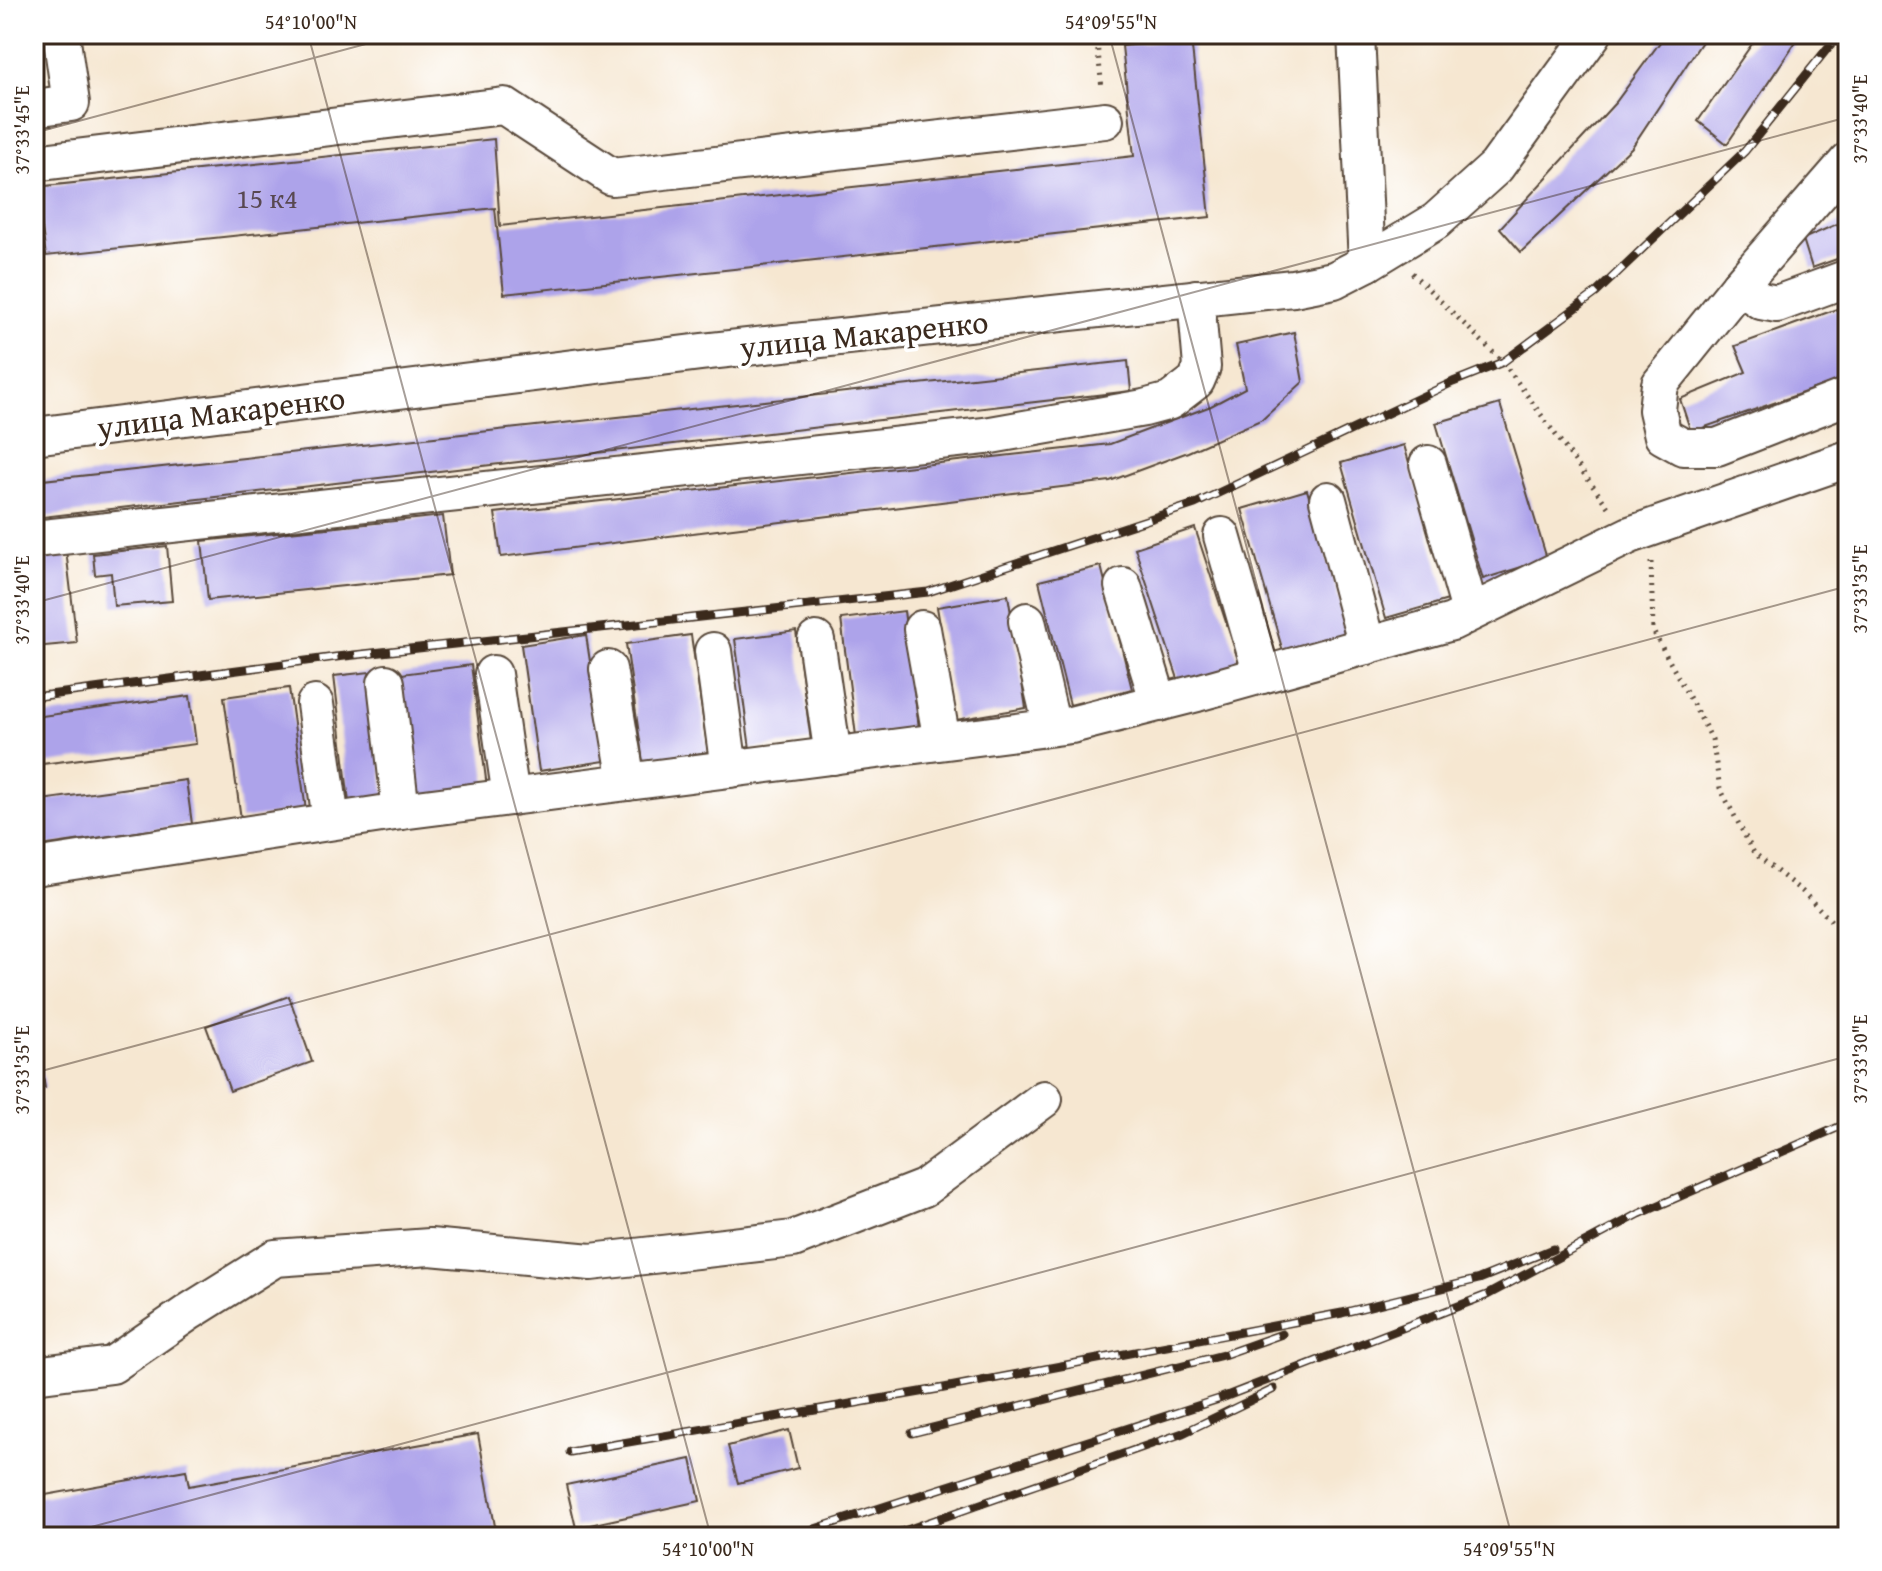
<svg xmlns="http://www.w3.org/2000/svg" width="1882" height="1571" font-family="'Gentium Book Plus',serif">
<rect width="100%" height="100%" fill="#fff"/>
<filter id="ink" filterUnits="userSpaceOnUse"><feTurbulence type="fractalNoise" baseFrequency=".0125" numOctaves="2"/><feDisplacementMap in="SourceGraphic" scale="16" xChannelSelector="R" yChannelSelector="G"/><feConvolveMatrix kernelMatrix="1 2 1 2 8 2 1 2 1" color-interpolation-filters="sRGB"/></filter>
<filter id="wash" filterUnits="userSpaceOnUse"><feTurbulence type="fractalNoise" baseFrequency=".006" numOctaves="4" result="noise"/><feDisplacementMap in="SourceGraphic" scale="32" xChannelSelector="R" yChannelSelector="G"/><feGaussianBlur stdDeviation="1.8" result="paint"/><feColorMatrix in="noise" values="0 0 0 0 0 0 0 0 0 0 0 0 0 0 0 0 0 1.4 0 .05"/><feComposite in="paint" operator="in"/></filter>
<g filter="url(#wash)">
<rect width="100%" height="100%" fill="#f6e7d1"/>
<g id="blocks">
<g fill="#ada3ea">
<polygon points="1666,34 1707,34 1632,147 1521,252 1500,228 1616,102"/>
<polygon points="1759,34 1801,34 1727,144 1698,121"/>
<polygon points="1191,38 1210,217 504,294 495,208 46,256 36,187 494,139 500,226 1134,156 1122,46"/>
<polygon points="1848,219 1848,255 1812,268 1803,239"/>
<polygon points="1848,305 1848,377 1691,432 1680,399 1746,372 1735,346"/>
<polygon points="1294,332 1303,382 1263,419 1188,452 1110,481 501,557 495,513 1110,444 1211,406 1245,388 1236,345"/>
<polygon points="1128,361 1131,391 34,518 34,481"/>
<polygon points="1500,404 1547,559 1483,579 1436,423"/>
<polygon points="1404,445 1448,600 1386,618 1341,463"/>
<polygon points="1307,490 1350,637 1284,655 1242,509"/>
<polygon points="443,516 450,575 208,600 202,541"/>
<polygon points="1195,528 1240,665 1180,685 1135,548"/>
<polygon points="167,546 172,601 114,606 111,573 95,575 93,554"/>
<polygon points="66,550 77,643 34,647 34,554"/>
<polygon points="1101,566 1132,689 1070,705 1039,581"/>
<polygon points="1008,595 1026,708 956,720 937,607"/>
<polygon points="904,611 919,728 856,736 841,619"/>
<polygon points="796,631 811,741 750,749 735,639"/>
<polygon points="586,635 605,761 539,771 521,645"/>
<polygon points="691,635 708,752 643,762 626,644"/>
<polygon points="471,665 487,787 416,796 401,674"/>
<polygon points="370,672 385,797 349,802 334,676"/>
<polygon points="289,688 306,810 241,819 224,697"/>
<polygon points="190,696 196,744 34,765 34,717"/>
<polygon points="186,780 192,824 34,847 34,801"/>
<polygon points="289,996 312,1062 230,1091 206,1026"/>
<polygon points="36,1036 45,1088 34,1090 34,1037"/>
<polygon points="789,1430 798,1468 738,1483 728,1446"/>
<polygon points="478,1434 497,1537 34,1537 34,1497 186,1470 189,1486"/>
<polygon points="691,1459 700,1501 576,1528 566,1485"/>
</g>
</g>
</g>
<g filter="url(#ink)">
<use href="#blocks" fill-opacity="0" stroke="#574639" stroke-width="2"/>
<g fill="none" stroke-linecap="round" stroke-linejoin="round">
<g stroke="#574639" stroke-width="40">
<g id="minor">
<polyline points="1356,34 1367,263"/>
<polyline points="34,108 71,103 61,34"/>
<polyline points="1848,161 1739,286 1660,384 1657,410 1663,436 1683,447 1717,447 1848,396"/>
<polyline points="34,163 504,106 612,177 1105,120"/>
<polyline points="1739,286 1761,301 1777,304 1848,278"/>
<polyline points="34,436 701,352 1293,288 1334,280 1367,263 1436,221 1496,167 1593,34"/>
<polyline points="1428,464 1470,611"/>
<polyline points="1328,500 1367,646"/>
<polyline points="1222,536 1262,675"/>
<polyline points="34,539 985,436 1144,408 1170,401 1196,381 1202,367 1196,298"/>
<polyline points="1123,586 1159,703"/>
<polyline points="1027,621 1052,727"/>
<polyline points="922,629 942,741"/>
<polyline points="816,640 833,756"/>
<polyline points="713,651 729,769"/>
<polyline points="608,669 627,782"/>
<polyline points="493,674 511,797"/>
<polyline points="386,683 401,811"/>
<polyline points="315,704 331,821"/>
<polyline points="34,867 401,811 1071,725 1197,693 1452,622 1630,535 1848,459"/>
<polyline points="34,1375 112,1365 189,1312 275,1258 430,1247 591,1262 793,1239 924,1188 1044,1099"/>
</g>
</g>
<g stroke="#574639" stroke-width="5" stroke-dasharray="2 6" stroke-linecap="butt">
<polyline points="1096,34 1102,88"/>
<polyline points="1412,273 1503,362 1608,507"/>
<polyline points="1651,562 1653,631 1712,739 1720,788 1754,853 1803,892 1848,938"/>
</g>
<use href="#minor" stroke="#fff" stroke-width="36"/>
<g stroke="#3b2a1e" stroke-width="9">
<g id="rail">
<polyline points="34,697 336,657 928,592 1195,504 1453,382 1503,362 1596,293 1745,151 1839,34"/>
<polyline points="912,1433 1223,1355 1282,1334"/>
<polyline points="570,1452 944,1388 1342,1313 1479,1279 1553,1249"/>
<polyline points="790,1537 1219,1399 1487,1295 1639,1214 1848,1123"/>
<polyline points="887,1537 1183,1433 1274,1389"/>
<polyline points="1847,1537 1848,1536"/>
</g>
</g>
<use href="#rail" stroke="#fff" stroke-width="6" stroke-dasharray="18" stroke-linecap="butt"/>
</g>
</g>
<path fill="none" stroke="#3b2a1e" stroke-width="2" stroke-opacity="0.45" d="M308 34 711 1537M1109 34 1512 1537M34 133 403 34M34 603 1848 117M34 1073 1848 586M54 1537 1848 1056M1808 1537 1848 1526"/>
<g text-anchor="middle" dominant-baseline="central" stroke-width="7" stroke-linejoin="round" paint-order="stroke">
<g font-size="28" fill="#584851">
<text x="267" y="197">15 к4</text>
</g>
<g font-size="32" fill="#3b2a1e" stroke="#fff">
<text transform="translate(864 334) rotate(-6)">улица Макаренко</text>
<text transform="translate(221 412) rotate(-7)">улица Макаренко</text>
</g>
</g>
<rect width="1882" height="1571" fill="none" stroke="#fff" stroke-width="88"/>
<rect x="44" y="44" width="1794" height="1483" fill="none" stroke="#3b2a1e" stroke-width="3"/>
<g font-size="20" text-anchor="middle" fill="#3b2a1e">
<text x="311" y="29">54°10'00"N</text>
<text x="1111" y="29">54°09'55"N</text>
<text transform="translate(1860 119) rotate(-90)" y="7">37°33'40"E</text>
<text transform="translate(22 130) rotate(-90)" y="7">37°33'45"E</text>
<text transform="translate(1860 589) rotate(-90)" y="7">37°33'35"E</text>
<text transform="translate(22 600) rotate(-90)" y="7">37°33'40"E</text>
<text transform="translate(1860 1059) rotate(-90)" y="7">37°33'30"E</text>
<text transform="translate(22 1070) rotate(-90)" y="7">37°33'35"E</text>
<text x="708" y="1556">54°10'00"N</text>
<text x="1509" y="1556">54°09'55"N</text>
</g>
</svg>
